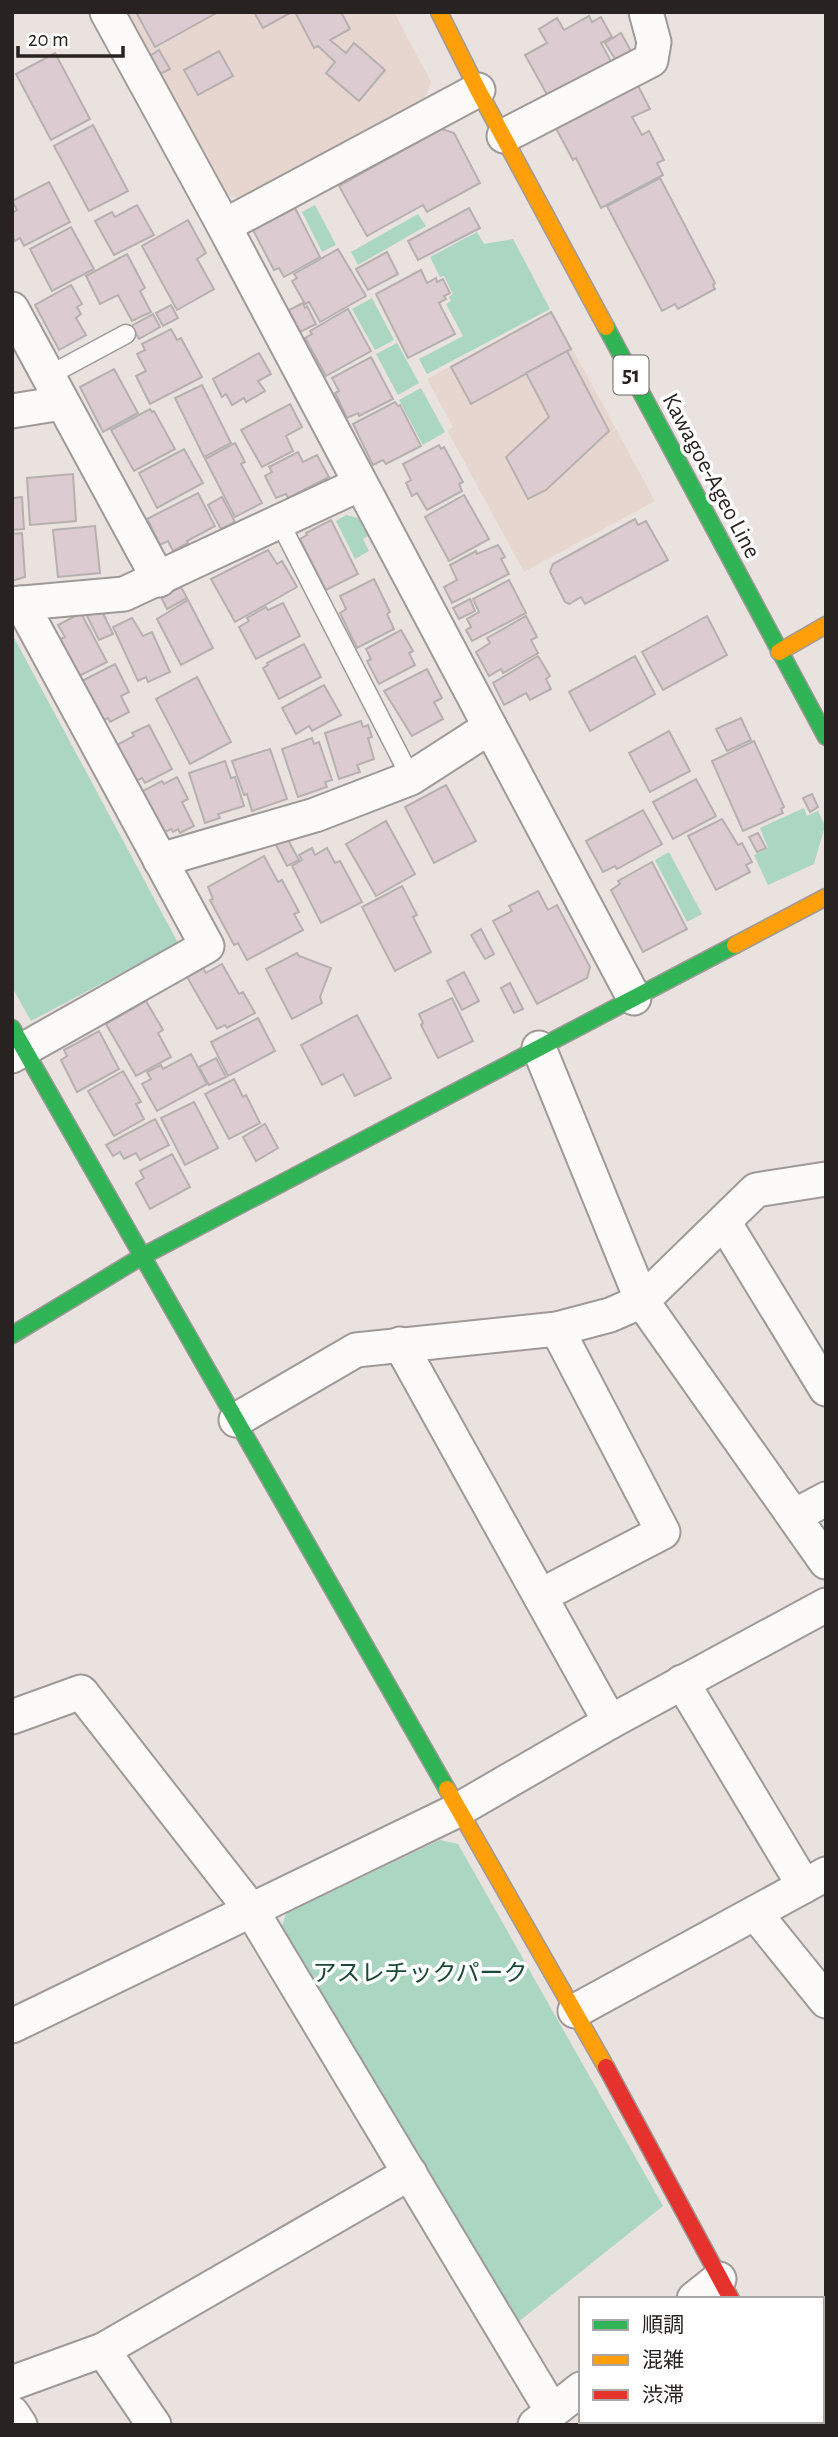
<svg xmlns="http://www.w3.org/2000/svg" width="838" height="2437" font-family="'Alegreya Sans','Noto Sans JP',sans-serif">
<rect width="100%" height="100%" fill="#e9e2df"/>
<g fill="#e6d6cf">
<polygon points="127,12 394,12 431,82 425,97 238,198 222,193"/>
<polygon points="552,311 655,501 524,572 447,430 453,427 427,379"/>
</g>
<g fill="#abd6c1">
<polygon points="315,205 336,245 322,252 302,212"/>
<polygon points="418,214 426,226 358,265 351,252"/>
<polygon points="477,232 484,244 513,239 550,309 427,374 419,359 463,336 446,304 451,301 449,297 453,294 444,276 440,277 430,257"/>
<polygon points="372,298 394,340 375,350 352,309"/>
<polygon points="397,343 419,383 398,395 376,354"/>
<polygon points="421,388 445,432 423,445 399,400"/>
<polygon points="346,515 358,518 368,536 363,539 369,551 355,559 336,521"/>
<polygon points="12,634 178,943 31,1021 12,987"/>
<polygon points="804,808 807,816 818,811 825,826 814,864 768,885 754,855 768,848 760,828"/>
<polygon points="669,852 702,914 687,922 655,860"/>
<polygon points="440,1840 458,1844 663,2206 512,2327 281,1930 286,1913"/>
</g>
<g fill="#dcccd1" stroke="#b6b0b0" stroke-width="2">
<polygon points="136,12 218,12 155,47"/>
<polygon points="254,12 292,12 263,28"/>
<polygon points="295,12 341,12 350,29 330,40 346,53 354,43 385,70 359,101 326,73 335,62 318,46 314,48"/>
<polygon points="589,16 592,22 601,17 612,37 601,43 613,65 550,100 525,55 547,43 539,29 557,18 564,30"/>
<polygon points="621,33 632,53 617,62 605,43"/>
<polygon points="159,50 170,69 160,74 150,56"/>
<polygon points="219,51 233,76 198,95 184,70"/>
<polygon points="55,53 90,119 51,140 16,74"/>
<polygon points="636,82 650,109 632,117 642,135 649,131 664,160 657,163 663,175 601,208 576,158 573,160 552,121"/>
<polygon points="93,125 128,191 89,211 54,146"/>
<polygon points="442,129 454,133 480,183 427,212 423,205 367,236 339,186"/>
<polygon points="660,178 715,283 713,285 715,289 678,309 675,304 662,311 607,206"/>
<polygon points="49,182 70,222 24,246 20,238 15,241 12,236 12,213 17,210 12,201"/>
<polygon points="137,205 154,235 114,255 95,221 112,212 115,217"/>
<polygon points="295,208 320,257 284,277 279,268 274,270 253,230"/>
<polygon points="469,208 480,228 418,260 408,241"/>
<polygon points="188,220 206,253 197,259 214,289 177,310 142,246"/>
<polygon points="71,227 94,269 52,291 30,249"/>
<polygon points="338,249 366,296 320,322 309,302 305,304 292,281 297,278 294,274"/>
<polygon points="387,252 398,274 368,290 356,269"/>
<polygon points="127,254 145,288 140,291 151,312 132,321 118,295 100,304 86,276"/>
<polygon points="421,270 427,283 436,278 437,282 443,279 450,293 444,296 446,299 439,303 455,334 408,358 376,294"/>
<polygon points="71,285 82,304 77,307 81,314 76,318 86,335 59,350 35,305"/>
<polygon points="303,303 305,308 307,306 316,324 300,332 289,310"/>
<polygon points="171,305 178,318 163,326 156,313"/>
<polygon points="348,309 371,351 326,376 305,338 312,334 310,331"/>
<polygon points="551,312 571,349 471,404 451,367"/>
<polygon points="153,314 160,327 139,339 131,326"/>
<polygon points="171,329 177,340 181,338 202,377 150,404 136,376 146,371 137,354 145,350 142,344"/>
<polygon points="567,351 609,431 546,490 528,499 506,457 549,417 526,373"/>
<polygon points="259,353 271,374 258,381 265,391 246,402 244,398 232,405 226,394 222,397 213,379"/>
<polygon points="371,357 393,399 359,416 358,413 347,418 335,393 339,391 332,378"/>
<polygon points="114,369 138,413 103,432 80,387"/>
<polygon points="202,385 231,443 204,457 175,398"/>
<polygon points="395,402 398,406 400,405 421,446 386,464 383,460 373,465 353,424"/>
<polygon points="290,404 302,427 286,436 293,451 262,467 241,430"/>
<polygon points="150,409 152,412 154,411 175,449 134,471 111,430"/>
<polygon points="235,443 245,462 241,464 262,503 235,517 205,459"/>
<polygon points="439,445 441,449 444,447 463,482 459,484 462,491 427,510 417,493 412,496 406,483 411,480 403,464"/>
<polygon points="184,449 203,483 157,508 139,473"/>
<polygon points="298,452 303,462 317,455 329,477 288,498 286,494 276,498 265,476 272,472 269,467"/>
<polygon points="73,474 76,521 30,525 27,478"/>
<polygon points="198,493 215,526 187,541 188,543 173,551 168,541 160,545 147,519"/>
<polygon points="464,495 489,539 449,561 425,517"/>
<polygon points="22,497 24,529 12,530 12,498"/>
<polygon points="222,497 235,522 221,529 208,505"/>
<polygon points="635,519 638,525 646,521 668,560 585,604 581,597 569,604 565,602 550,572 553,564"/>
<polygon points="331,520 358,574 326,590 300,539 307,535 306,533"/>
<polygon points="95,526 100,573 58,577 53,530"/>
<polygon points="22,533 25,577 12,581 12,534"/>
<polygon points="498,545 505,557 501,559 509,574 452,603 444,587 457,580 450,565 476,551 477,554"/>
<polygon points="268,550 277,564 282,561 297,587 235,622 211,579"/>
<polygon points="374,579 390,612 387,614 394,629 357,648 340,613 346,609 340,596"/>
<polygon points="509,580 526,613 472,641 466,630 471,627 467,619 479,612 473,599"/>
<polygon points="181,587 187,598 167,609 161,597"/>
<polygon points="470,599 475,611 459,619 453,608"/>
<polygon points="188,600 213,648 181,665 157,619"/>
<polygon points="283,603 300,636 256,659 239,627 249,621 247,618 266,607 268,610"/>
<polygon points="101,609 113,634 99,640 87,616"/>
<polygon points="81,613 107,662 79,676 56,641 65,637 58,625"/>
<polygon points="526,616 537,637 531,640 538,653 503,673 501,669 489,676 476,652 490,643 487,638"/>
<polygon points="707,616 727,655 663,690 642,652"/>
<polygon points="132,618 143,636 152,632 170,672 148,682 146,677 138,681 113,627"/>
<polygon points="401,630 413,651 409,653 415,665 379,684 367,661 371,659 366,649"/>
<polygon points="304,644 321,677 279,699 263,668 268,665 267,663"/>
<polygon points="538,656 550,676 546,679 551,689 530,700 526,693 504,705 493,683"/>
<polygon points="635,656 655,694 590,731 569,692"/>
<polygon points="115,664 129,692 121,696 129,712 110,722 108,718 102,721 82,692 87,689 82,681"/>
<polygon points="427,669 442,698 434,702 443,719 412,736 384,691"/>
<polygon points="197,677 231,742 190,764 156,699"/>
<polygon points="324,685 341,715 312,731 309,726 296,734 282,708"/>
<polygon points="741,718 751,740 727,751 716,729"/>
<polygon points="361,721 363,727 368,725 372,737 368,738 374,759 357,765 360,772 339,779 325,733"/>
<polygon points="149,725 172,769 145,783 142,778 134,782 115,746 134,736 132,733"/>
<polygon points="669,731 690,771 650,792 629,753"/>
<polygon points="312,738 314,744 319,742 332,780 325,782 327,787 298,797 282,749"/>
<polygon points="754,741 784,807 781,809 783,813 743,831 712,761"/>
<polygon points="270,749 287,799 252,811 247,794 244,795 232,761"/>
<polygon points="225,761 231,778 235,777 244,806 218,814 220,818 205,823 189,773"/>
<polygon points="177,777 188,799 182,802 194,826 180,833 178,829 173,832 171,829 163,833 137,794 162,781 164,784"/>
<polygon points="696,779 716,816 673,839 653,802"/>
<polygon points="446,785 476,841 434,863 405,807"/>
<polygon points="812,794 818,807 810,812 803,798"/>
<polygon points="643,810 662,844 617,869 615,866 603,872 586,841"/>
<polygon points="722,819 738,845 742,843 752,862 746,865 750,872 716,890 688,836"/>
<polygon points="386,821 415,874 376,896 346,844"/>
<polygon points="758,833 766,848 757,852 749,837"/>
<polygon points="287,838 299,860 287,866 276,845"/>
<polygon points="312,848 315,855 327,848 335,863 340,861 362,902 321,923 292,866 302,860 299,855"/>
<polygon points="264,856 278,882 282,880 299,912 294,914 303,930 247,960 238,943 234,945 210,900 213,899 208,887"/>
<polygon points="652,862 687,929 643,952 611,890 620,884 618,881"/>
<polygon points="402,886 417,915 413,917 431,952 395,971 362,907"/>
<polygon points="538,891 548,910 557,905 590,967 587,978 537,1004 493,921 512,911 509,906"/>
<polygon points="481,929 494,954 485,959 471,935"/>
<polygon points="297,953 299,956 331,968 320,997 322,1003 292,1019 266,969"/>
<polygon points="222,964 239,994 243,992 255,1013 227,1028 225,1025 217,1029 187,977 203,968 206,973"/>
<polygon points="464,972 479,1001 462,1010 447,981"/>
<polygon points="510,983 523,1009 514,1013 501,988"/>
<polygon points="452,998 473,1041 438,1058 421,1025 423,1023 419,1014"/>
<polygon points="146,1001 163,1030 158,1033 171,1057 136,1076 106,1024"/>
<polygon points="357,1015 391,1078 355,1096 343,1074 322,1085 301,1045"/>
<polygon points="258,1018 275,1051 228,1076 211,1042"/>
<polygon points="99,1031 119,1069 77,1092 61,1060 67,1056 64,1050"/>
<polygon points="191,1054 207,1084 157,1111 142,1084 151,1079 147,1072 161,1065 163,1069"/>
<polygon points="216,1058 226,1077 209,1085 199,1067"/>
<polygon points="123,1071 141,1102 136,1104 144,1119 114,1136 88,1091"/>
<polygon points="234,1079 243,1097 246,1095 260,1123 229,1139 205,1094"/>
<polygon points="194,1102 218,1148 185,1165 161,1118"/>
<polygon points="155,1119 169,1145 140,1160 136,1153 124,1159 120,1152 113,1156 106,1145"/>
<polygon points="265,1124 278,1148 256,1161 243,1137"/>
<polygon points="172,1154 190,1187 150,1209 136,1183 144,1178 140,1171"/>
<polygon points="641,2421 777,2421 779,2425 642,2425"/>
</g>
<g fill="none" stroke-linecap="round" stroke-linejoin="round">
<g stroke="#9f9998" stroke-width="21">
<g id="lane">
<polyline points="48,376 126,334"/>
<polyline points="279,521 411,778"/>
</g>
</g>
<g stroke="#9f9998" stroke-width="37">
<g id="street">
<polyline points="107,12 224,226 634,998"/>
<polyline points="504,136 651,60 654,42 646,12"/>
<polyline points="224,226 478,90"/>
<polyline points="12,309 159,580"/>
<polyline points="12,411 62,403"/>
<polyline points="12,604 124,594 360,484"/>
<polyline points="160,860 315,815 411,778 490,727"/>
<polyline points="539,1048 642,1301 826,1562"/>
<polyline points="12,1056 207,946 21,603"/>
<polyline points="724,1222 826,1389"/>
<polyline points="400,1344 610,1722"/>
<polyline points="236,1420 356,1350 557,1329 610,1315 642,1301 756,1190 826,1179"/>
<polyline points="794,1516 826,1499"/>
<polyline points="540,1596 663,1532 557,1329"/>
<polyline points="682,1682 804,1886"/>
<polyline points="12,1717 81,1692 252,1911 552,2411"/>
<polyline points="755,1913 826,2001"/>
<polyline points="575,2011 826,1874"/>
<polyline points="12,2026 458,1810 610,1722 826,1605"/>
<polyline points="694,2299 719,2279"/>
<polyline points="12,2383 103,2350"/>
<polyline points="12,2413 20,2425"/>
<polyline points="804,2421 806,2425"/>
<polyline points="154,2425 103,2350 410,2173"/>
<polyline points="535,2425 581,2389"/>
</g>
</g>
<g stroke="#9f9998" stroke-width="19">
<g id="fast">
<polyline points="606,327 826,737"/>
<polyline points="12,1028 447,1789"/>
<polyline points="12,1335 141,1257 735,945"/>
</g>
</g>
<g stroke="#9f9998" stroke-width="19">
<g id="slow">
<polyline points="439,12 478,90 606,327"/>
<polyline points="779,652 826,625"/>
<polyline points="735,945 826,897"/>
<polyline points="447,1789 606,2067"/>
</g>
</g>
<g stroke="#9f9998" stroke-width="19">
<polyline id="jam" points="606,2067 731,2299"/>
</g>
<use href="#lane" stroke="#fcfbfa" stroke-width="18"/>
<use href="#street" stroke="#fcfbfa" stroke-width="33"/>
<use href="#fast" stroke="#30b455" stroke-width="16"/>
<use href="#slow" stroke="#ff9f0a" stroke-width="16"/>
<use href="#jam" stroke="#e5322d" stroke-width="16"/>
</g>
<g text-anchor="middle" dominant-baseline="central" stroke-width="7" stroke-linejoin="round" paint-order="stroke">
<rect fill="#fff" stroke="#686564" stroke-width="2" x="613.5" y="355.5" width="35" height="39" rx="5"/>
<g font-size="23" font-weight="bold" fill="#282321">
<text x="631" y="375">51</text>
</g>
<g font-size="24" fill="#282321" stroke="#fff">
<text transform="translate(711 476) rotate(62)">Kawagoe-Ageo Line</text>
</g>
<g font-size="24" fill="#1b4937" stroke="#fff">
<text x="420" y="1974">アスレチックパーク</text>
</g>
</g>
<rect width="838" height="2437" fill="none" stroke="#282321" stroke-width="28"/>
<rect x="579" y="2297" width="245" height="126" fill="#ffffff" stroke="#a9a7a6" stroke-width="2"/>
<rect x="593" y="2320" width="35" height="10" fill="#30b455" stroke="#a9a7a6" stroke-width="2"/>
<text x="642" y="2332" font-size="21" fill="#282321">順調</text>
<rect x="593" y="2355" width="35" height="10" fill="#ff9f0a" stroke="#a9a7a6" stroke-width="2"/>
<text x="642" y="2367" font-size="21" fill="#282321">混雑</text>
<rect x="593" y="2390" width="35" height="10" fill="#e5322d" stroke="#a9a7a6" stroke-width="2"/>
<text x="642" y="2402" font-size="21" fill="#282321">渋滞</text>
<path d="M18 46v10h105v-10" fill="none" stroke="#282321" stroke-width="3.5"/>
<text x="28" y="46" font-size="21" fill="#282321" stroke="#ffffff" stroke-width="5" paint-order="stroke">20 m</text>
</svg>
